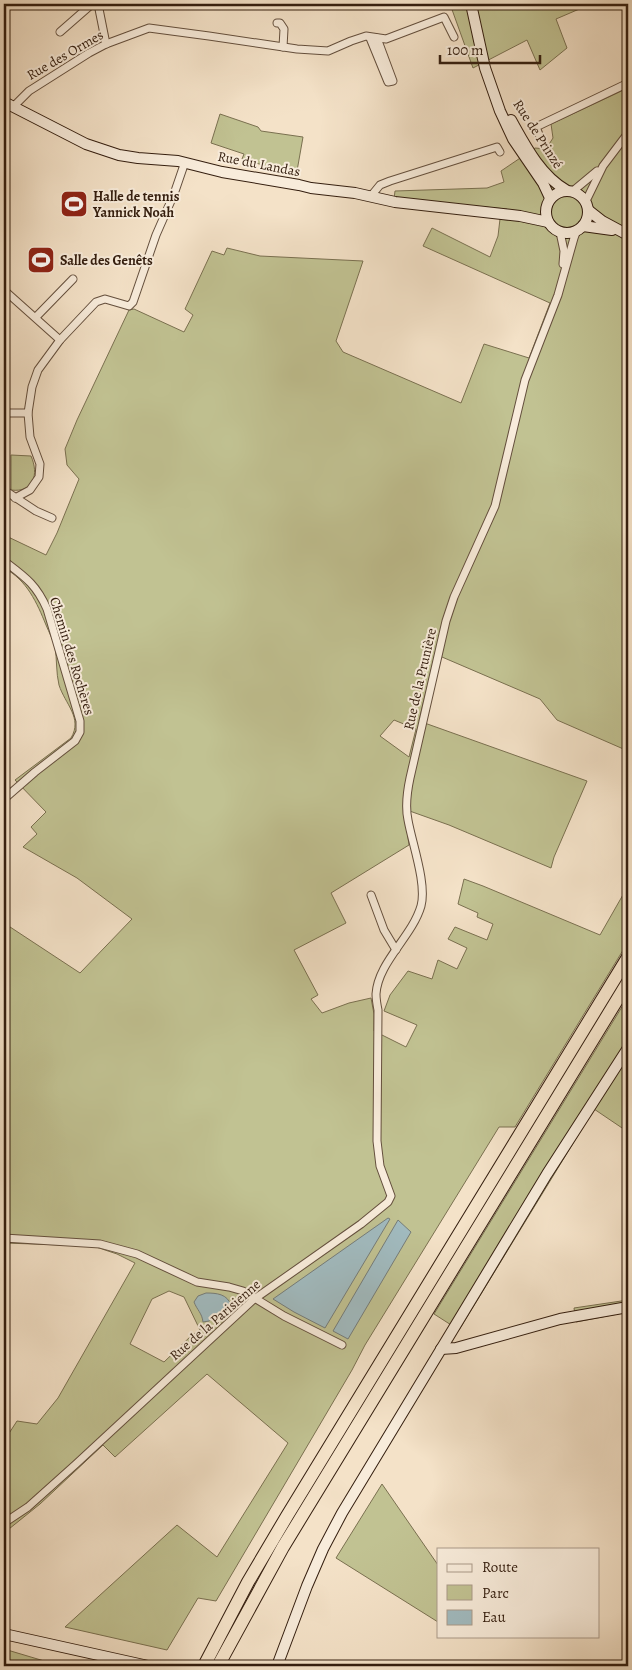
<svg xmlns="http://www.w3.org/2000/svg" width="632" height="1670" font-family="Alegreya,serif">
<rect width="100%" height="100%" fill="#f4e2c8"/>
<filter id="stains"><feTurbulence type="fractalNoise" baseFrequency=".004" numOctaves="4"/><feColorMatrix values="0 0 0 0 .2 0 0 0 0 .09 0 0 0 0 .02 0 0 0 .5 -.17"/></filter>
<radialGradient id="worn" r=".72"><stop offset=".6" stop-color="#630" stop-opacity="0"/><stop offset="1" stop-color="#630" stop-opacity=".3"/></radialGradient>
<g fill="#c1c292" stroke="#7a7050" fill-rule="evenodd">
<polygon points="450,4 591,4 556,19 567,48 540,70 527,40 473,68"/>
<path d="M628 88V751L557 720 540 699 435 654 419 721 587 781 554 857 551 868 449 825 404 809 409 845 331 893 346 923 294 950 318 995 311 999 322 1013 349 1003 371 998 374 1014V1031L406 1047 417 1025 384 1011 390 995 408 971 432 979 438 960 457 969 467 948 448 939 455 927 487 940 493 924 477 917 478 913 458 904 464 879 483 886 600 935 628 886V942L515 1127H499L365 1345 352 1370 216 1601 198 1598 167 1650 65 1627 177 1525 217 1557 288 1443 207 1374 115 1457 103 1445 40 1504 4 1533V1441L17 1421 37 1424 58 1398 135 1263 117 1254 93 1246 4 1243V923L80 973 132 919 77 878 23 847 37 834 31 827 46 812 15 780 71 738C83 718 65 704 59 685 56 673 57 659 55 647 53 640 49 632 46 625 37 603 27 580 4 568V535L46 555 57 533 79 479 67 465 65 449 77 420 129 310 134 309 184 332 193 315 185 309 212 251 224 255 227 248 260 256 363 261 336 341 343 352 461 403 484 344 529 358 550 303 423 246 432 228 490 257 498 236 500 219 508 220 507 209 394 199 395 191 487 188 504 182 501 171 535 148 546 149 553 138 551 124ZM394 720 416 729 409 757 380 736ZM169 1291 184 1297 200 1330 192 1335 164 1362 130 1344 152 1299Z"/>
<polygon points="220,114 258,127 261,131 303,137 297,171 273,168 242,159 244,154 211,143"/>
<path d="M11 455 31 456C39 474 34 493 11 490Z"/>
<polygon points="628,997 628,1132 594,1109 459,1330 434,1314"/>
<polygon points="628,1300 628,1312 576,1322 574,1308"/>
<polygon points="382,1484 438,1565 438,1622 336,1558"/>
<polygon points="4,1649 61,1666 4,1666"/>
</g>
<g fill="#a1bbc0" stroke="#757c79">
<polygon points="388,1218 390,1219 325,1328 294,1312 273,1299"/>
<polygon points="398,1220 411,1232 348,1339 333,1331"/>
<path d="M206 1293C217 1293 227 1294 231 1305L209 1321 203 1322C202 1313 197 1310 194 1302L198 1296Z"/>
</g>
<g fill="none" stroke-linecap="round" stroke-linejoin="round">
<g stroke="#644f3d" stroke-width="9">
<g id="street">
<polyline points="98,4 106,44"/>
<polyline points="277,23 280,23 284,29 283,47"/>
<polyline points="60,32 92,4"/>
<polyline points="370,38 388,82 393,81 377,38"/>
<polyline points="13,107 29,91 89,53 106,44 149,28 209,36 297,49 328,51 351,41 366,36 386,39 444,17 454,37"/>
<polyline points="540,137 536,127 624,85 628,85"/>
<polyline points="573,191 597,171"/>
<polyline points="371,196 380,185 390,181 497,147 500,152"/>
<polyline points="586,201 603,166 628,133"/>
<polyline points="560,232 564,251 563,264"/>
<polyline points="4,290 60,340"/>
<polyline points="36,317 73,279"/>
<polyline points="4,413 28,413"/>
<polyline points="4,490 36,511 52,518"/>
<polyline points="15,498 30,490 39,477 40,464 30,437 28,413 32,387 38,370 60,340 96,302 105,299 129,306 133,302 156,235 174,194 185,162"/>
<path d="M4 561C25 577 36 584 47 609L80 721V732L75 741 35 772 4 799"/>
<polyline points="371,895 384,930 396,950"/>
<polyline points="4,1238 100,1244 137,1254 197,1282 229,1287 243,1291 284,1316 342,1345"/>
<path d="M4 1523 28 1507 76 1464 253 1300 361 1224 388 1202 391 1196 380 1166 377 1141 378 1010C377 1005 376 999 376 994 378 962 412 937 421 906 427 884 412 843 408 820 405 806 407 792 410 778L446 621 454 597 495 506 525 380 558 295 574 238 577 230"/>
</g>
</g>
<g stroke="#341e0f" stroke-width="12">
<g id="secondary">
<polyline points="471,4 485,68 500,111 513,139 543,183 550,198"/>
<polyline points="4,102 86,144 119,155 138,158 178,161 222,172 299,185 311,188 355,193 395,202 520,216 548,222"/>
<path d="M511 120C525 145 540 175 566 190"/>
<circle cx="567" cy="212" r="21"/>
<polyline points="588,210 602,221 628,235"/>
<polyline points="583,226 612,230"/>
<polyline points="441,1349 456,1348 560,1319 628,1307"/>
<polyline points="4,1634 148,1666"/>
<polyline points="277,1666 307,1586 323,1549 342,1513 547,1174 628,1048"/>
</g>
</g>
<g stroke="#341e0f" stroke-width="14">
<g id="highway">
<polyline points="204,1666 248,1582 287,1516 628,957"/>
<polyline points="218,1666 283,1547 628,982"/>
</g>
</g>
<use href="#street" stroke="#f8ecdb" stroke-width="7"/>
<use href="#secondary" stroke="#f8ecdb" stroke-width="10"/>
<use href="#highway" stroke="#f4e2c8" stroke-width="12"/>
</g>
<defs>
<g id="stadium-square" transform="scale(1.4375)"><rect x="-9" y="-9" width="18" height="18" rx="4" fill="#8f2418" stroke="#f8ecdb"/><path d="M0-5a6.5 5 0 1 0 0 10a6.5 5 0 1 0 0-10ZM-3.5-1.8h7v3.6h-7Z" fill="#fff"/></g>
</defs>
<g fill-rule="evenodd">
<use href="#stadium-square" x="74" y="204"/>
<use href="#stadium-square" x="41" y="260"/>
</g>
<g text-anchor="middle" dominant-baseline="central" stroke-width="4" stroke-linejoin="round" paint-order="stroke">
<g font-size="14" fill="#341e0f" stroke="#f8ecdb">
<text transform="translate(65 55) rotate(-30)">Rue des Ormes</text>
<text transform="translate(538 134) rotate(57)">Rue de Prinzé</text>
<text transform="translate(259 164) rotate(11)">Rue du Landas</text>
<text transform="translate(72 656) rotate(73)">Chemin des Rochères</text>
<text transform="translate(420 679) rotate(-77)">Rue de la Prunière</text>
<text transform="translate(215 1320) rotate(-41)">Rue de la Parisienne</text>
</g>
<g font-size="14" font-weight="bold" fill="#341e0f" stroke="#f8ecdb" text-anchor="start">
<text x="93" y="196">Halle de tennis<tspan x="93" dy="16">Yannick Noah</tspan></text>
<text x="60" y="260">Salle des Genêts</text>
</g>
</g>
<rect width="632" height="1670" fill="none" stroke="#f4e2c8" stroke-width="20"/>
<rect x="5" y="5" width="622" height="1660" fill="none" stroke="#341e0f" stroke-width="2.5"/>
<rect x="10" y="10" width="612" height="1650" fill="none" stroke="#341e0f"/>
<rect x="437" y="1548" width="162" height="90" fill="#f8ecdb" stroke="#aa9a89"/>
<rect x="447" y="1564" width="25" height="8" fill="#f8ecdb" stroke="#aa9a89"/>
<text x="482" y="1572" font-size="15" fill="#341e0f">Route</text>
<rect x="447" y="1585" width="25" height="15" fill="#c1c292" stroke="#aa9a89"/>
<text x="482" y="1598" font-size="15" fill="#341e0f">Parc</text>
<rect x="447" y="1610" width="25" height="15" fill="#a1bbc0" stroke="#aa9a89"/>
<text x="482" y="1622" font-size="15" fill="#341e0f">Eau</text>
<path d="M440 55v8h100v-8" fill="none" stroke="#341e0f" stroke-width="2.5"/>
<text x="447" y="55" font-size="15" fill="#341e0f" stroke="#f8ecdb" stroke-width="4" paint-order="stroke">100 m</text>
<rect width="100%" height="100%" filter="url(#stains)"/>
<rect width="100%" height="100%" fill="url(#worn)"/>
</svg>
